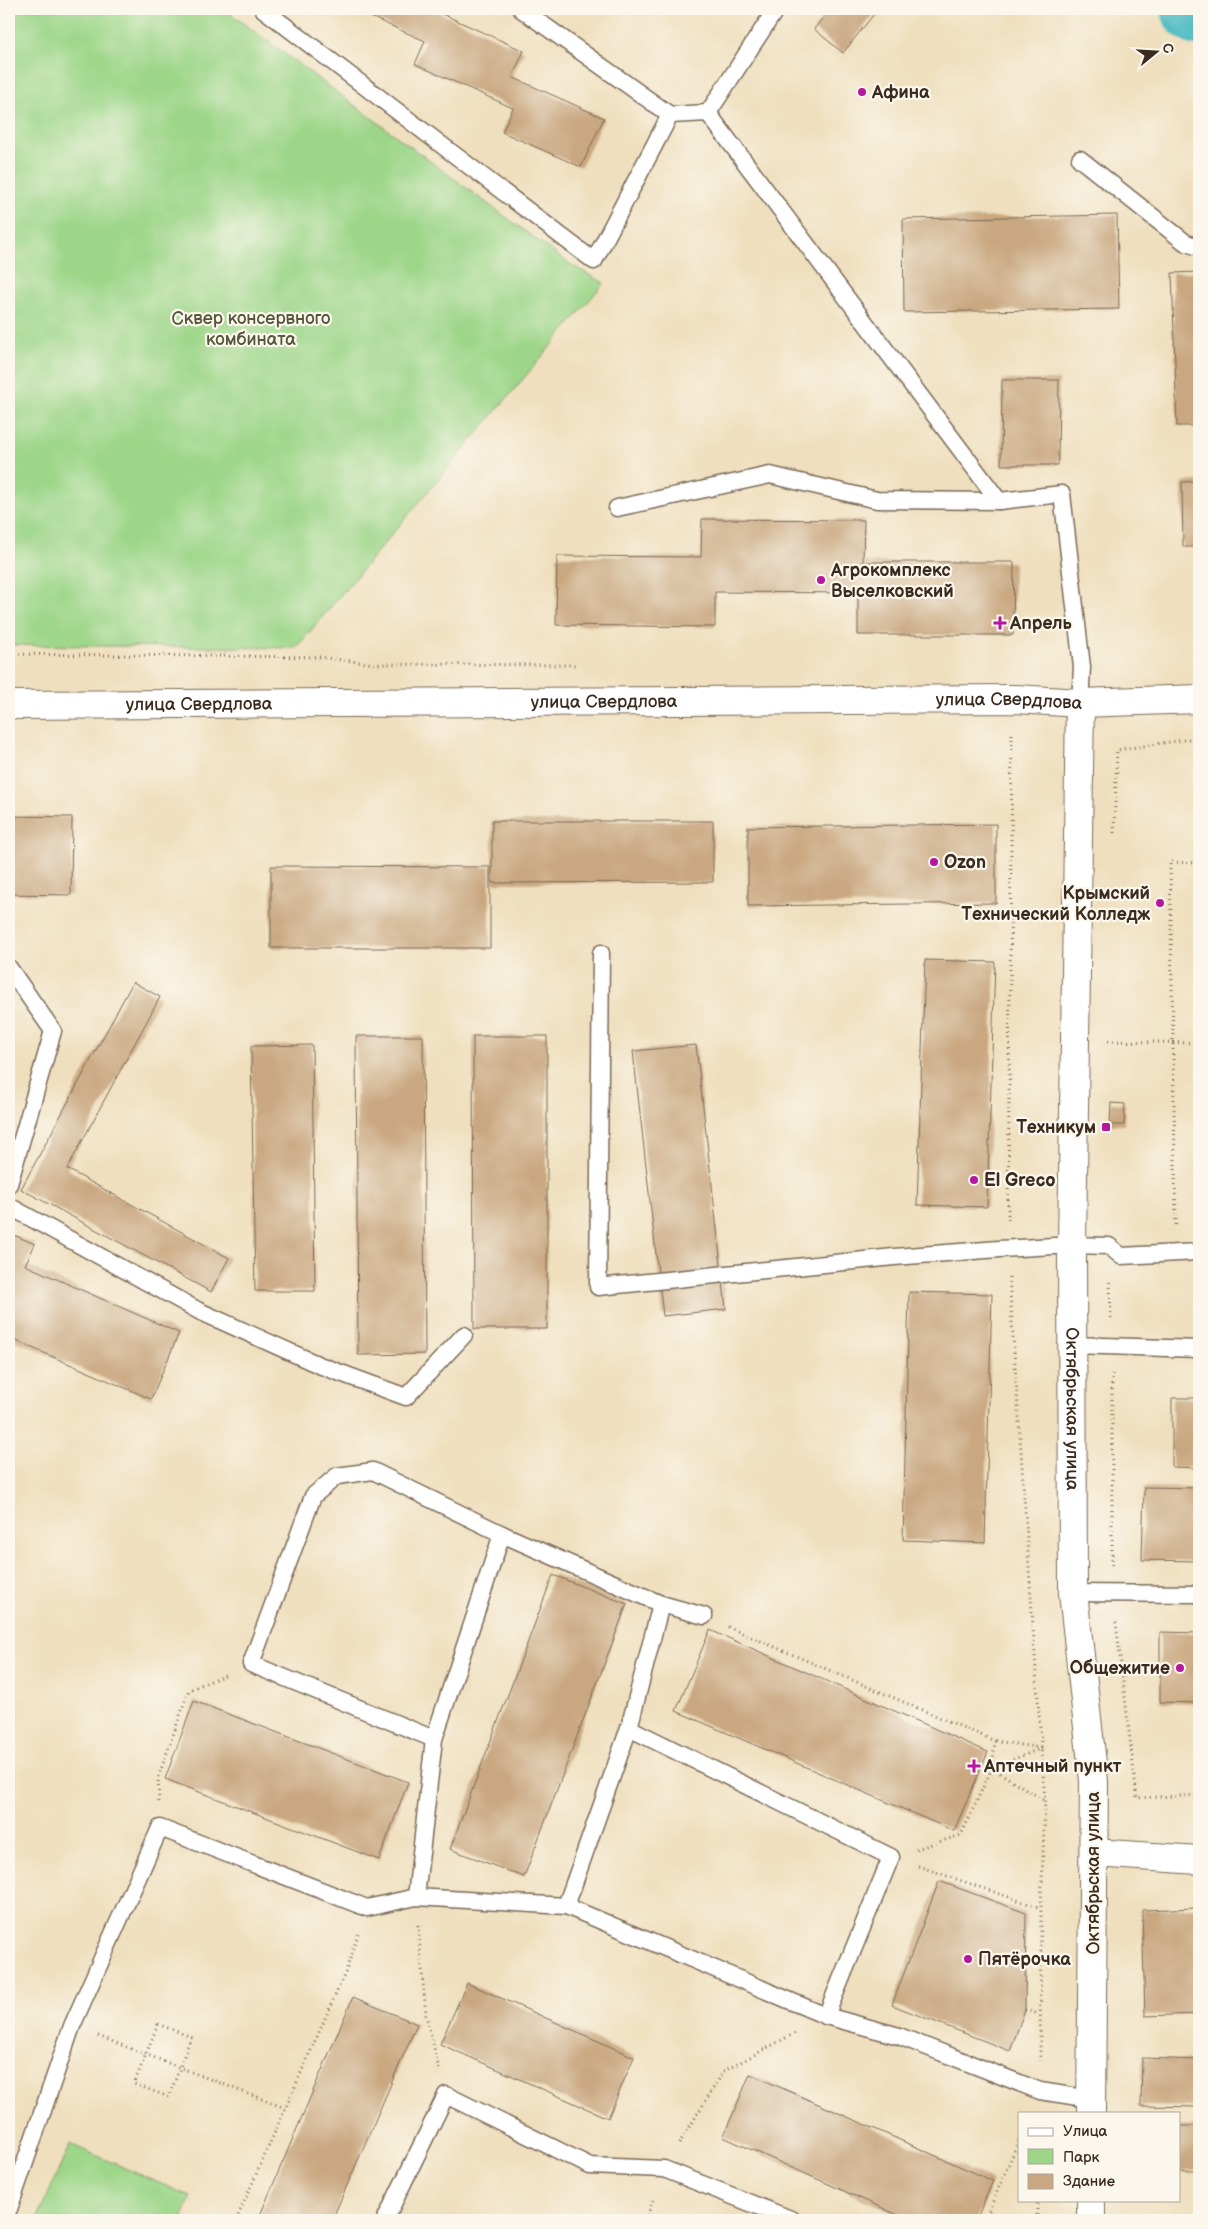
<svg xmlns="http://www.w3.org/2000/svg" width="1208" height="2229" font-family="'Balsamiq Sans',sans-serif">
<rect width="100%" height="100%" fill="#fbf7ec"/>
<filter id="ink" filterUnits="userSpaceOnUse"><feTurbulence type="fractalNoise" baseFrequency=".02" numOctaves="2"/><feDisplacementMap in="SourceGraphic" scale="10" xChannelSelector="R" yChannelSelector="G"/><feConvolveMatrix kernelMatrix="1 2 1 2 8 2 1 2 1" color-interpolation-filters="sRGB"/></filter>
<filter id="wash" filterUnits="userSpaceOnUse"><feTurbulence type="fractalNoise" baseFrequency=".0096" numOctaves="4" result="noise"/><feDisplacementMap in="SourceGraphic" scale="20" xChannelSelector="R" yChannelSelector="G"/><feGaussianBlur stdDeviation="1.12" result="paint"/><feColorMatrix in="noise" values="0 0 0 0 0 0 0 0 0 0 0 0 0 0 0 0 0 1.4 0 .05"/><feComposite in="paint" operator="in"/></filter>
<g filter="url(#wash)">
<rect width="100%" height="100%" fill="#efdfbe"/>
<g fill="#9dd689" stroke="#6c8054">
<polygon points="9,9 224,9 568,263 604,283 296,648 9,645"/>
<polygon points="70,2144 191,2197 182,2220 37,2220"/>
</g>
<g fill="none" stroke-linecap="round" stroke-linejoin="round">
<polyline stroke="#4cbac3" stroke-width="68" points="1195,9 1199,12"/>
</g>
<g id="blocks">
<g fill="#c9a780">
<polygon points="353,9 431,9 524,51 512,77 604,118 581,167 502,132 513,108 415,64 425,41"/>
<polygon points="830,9 878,9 843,53 814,29"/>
<polygon points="1117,215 1119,309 904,312 903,219"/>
<polygon points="1199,272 1199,426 1177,426 1172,273"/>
<polygon points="1002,380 1059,380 1058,465 1001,465"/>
<polygon points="1199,481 1199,547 1183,547 1182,482"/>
<polygon points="702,519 864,520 863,562 1014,562 1013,635 858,635 858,593 715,592 715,627 556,625 557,556 701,557"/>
<polygon points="9,816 72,817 71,895 9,894"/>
<polygon points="492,821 713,821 713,882 492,883"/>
<polygon points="996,824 996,903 748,906 748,827"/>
<polygon points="271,866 490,867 490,948 271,948"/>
<polygon points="925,960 995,962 987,1207 917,1205"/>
<polygon points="133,982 160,997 67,1169 229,1258 211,1292 21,1189"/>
<polygon points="356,1036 423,1036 425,1354 358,1355"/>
<polygon points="473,1036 547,1036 547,1329 474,1329"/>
<polygon points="312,1045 315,1291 255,1291 251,1046"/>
<polygon points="696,1045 726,1309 663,1316 633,1051"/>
<polygon points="1111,1103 1125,1104 1124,1125 1110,1125"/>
<polygon points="9,1233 35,1244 25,1265 179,1333 151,1399 9,1338"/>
<polygon points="909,1292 992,1294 985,1543 903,1540"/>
<polygon points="1172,1398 1199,1398 1199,1468 1172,1467"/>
<polygon points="1144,1487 1199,1488 1199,1561 1142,1560"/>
<polygon points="553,1575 627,1604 524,1877 450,1849"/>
<polygon points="710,1630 988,1752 954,1831 676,1711"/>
<polygon points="1160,1632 1199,1633 1199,1703 1160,1702"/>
<polygon points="194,1701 408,1782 379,1860 165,1779"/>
<polygon points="939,1881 1026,1913 1025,2010 1010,2051 892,2005"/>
<polygon points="1199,1908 1199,2014 1145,2016 1142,1910"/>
<polygon points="467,1983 634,2057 608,2118 440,2044"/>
<polygon points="353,1997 417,2024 332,2220 258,2220"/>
<polygon points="1142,2058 1199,2060 1199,2107 1141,2106"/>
<polygon points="750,2074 993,2181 976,2220 909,2220 723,2137"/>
<rect x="1179" y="2126" width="20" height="45"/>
</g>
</g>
</g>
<g filter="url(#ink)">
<use href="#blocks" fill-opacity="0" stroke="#7a6956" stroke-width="1"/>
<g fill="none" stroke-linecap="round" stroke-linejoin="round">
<g stroke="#7a6956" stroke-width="19">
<g id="lane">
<polyline points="263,9 594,261 670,115"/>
<polyline points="521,9 670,115 708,113"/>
<polyline points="708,113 999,501"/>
<polyline points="708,113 776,9"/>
<polyline points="1080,159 1186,243 1199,247"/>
<polyline points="617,508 770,475 877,500 999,501 1062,494 1082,667 1080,703"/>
<polyline points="601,953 598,1287 894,1257 999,1249 1072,1245 1109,1246 1121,1256 1199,1252"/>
<polyline points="9,968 53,1031 9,1184"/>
<polyline points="9,1206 199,1311 319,1365 406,1397 464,1335"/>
<polyline points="1072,1345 1199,1349"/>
<polyline points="502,1534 661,1604 704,1616"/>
<polyline points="1073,1593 1199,1594"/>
<polyline points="629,1728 661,1604"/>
<polyline points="416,1897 434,1739 502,1534 373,1471 337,1476 313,1496 251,1664 434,1739"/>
<polyline points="566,1906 629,1728 891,1857 826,2016"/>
<polyline points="9,2209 72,2026 160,1828 367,1908 416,1897 566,1906 826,2016 899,2036 1040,2091 1091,2099"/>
<polyline points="385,2220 446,2095 590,2166 664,2169 793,2220"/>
</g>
</g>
<g stroke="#7a6956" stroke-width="30">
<g id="street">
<path id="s1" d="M1080 703 1072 1245 1073 1593 1094 1781 1091 2113"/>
<path id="s2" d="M9 705 1016 699 1080 703 1199 699"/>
<polyline points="1094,1853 1199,1860"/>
<polyline points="1091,2200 1091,2220"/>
</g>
</g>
<g stroke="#7a6956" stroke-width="3" stroke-dasharray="1 4" stroke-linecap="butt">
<polyline points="9,654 319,657 374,664 576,665"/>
<polyline points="1114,833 1117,750 1190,739"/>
<polyline points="1108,1041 1199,1043"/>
<polyline points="1008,1220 1012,733"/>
<polyline points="1176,1225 1170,862 1199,863"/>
<polyline points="1009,1277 1045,1801 1041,1908 1040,2061"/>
<polyline points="1110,1282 1111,1318"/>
<polyline points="1112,1374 1112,1566"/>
<polyline points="1116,1622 1137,1798 1199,1795"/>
<polyline points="728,1627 995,1741 992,1768 1042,1748"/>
<polyline points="995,1741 1041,1748"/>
<polyline points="159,1802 158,1778 189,1690 225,1675"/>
<polyline points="916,1849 961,1835 992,1768 1045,1801"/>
<polyline points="918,1866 1041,1908"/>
<polyline points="418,1925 426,2015 439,2069"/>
<polyline points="1025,2010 1039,2014"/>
<polygon points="158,2024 191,2037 169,2097 134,2084"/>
<polyline points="98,2036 285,2108"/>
<polyline points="679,2144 724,2071 795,2033"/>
<polyline points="236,2220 346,1971 358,1934"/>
<polyline points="646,2220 654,2197"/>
<polyline points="985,2220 1019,2140"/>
<polyline points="1037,2220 1037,2200"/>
</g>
<use href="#lane" stroke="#fff" stroke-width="16"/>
<use href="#street" stroke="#fff" stroke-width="28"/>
</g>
</g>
<g fill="#b5179e" stroke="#fbf7ec" stroke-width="2">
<circle cx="862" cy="92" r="5"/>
<circle cx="821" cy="580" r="5"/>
<path d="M997.5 615.5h5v5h5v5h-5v5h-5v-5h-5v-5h5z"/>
<circle cx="934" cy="862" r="5"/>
<circle cx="1160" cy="903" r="5"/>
<rect x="1101" y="1122" width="10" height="10" rx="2.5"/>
<circle cx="974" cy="1180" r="5"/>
<circle cx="1180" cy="1668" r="5"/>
<path d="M971.5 1758.5h5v5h5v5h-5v5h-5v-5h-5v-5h5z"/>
<circle cx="968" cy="1959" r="5"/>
</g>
<g text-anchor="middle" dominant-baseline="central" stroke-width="4.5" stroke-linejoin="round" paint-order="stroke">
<g font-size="18" font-weight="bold" fill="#3b2a1e" stroke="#fbf7ec" text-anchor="start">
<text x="872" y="92">Афина</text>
<text x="831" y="570">Агрокомплекс<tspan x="831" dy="21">Выселковский</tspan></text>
<text x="1010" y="623">Апрель</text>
<text x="944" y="862">Ozon</text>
<text x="1150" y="893" text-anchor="end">Крымский<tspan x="1150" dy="21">Технический Колледж</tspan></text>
<text x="1096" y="1127" text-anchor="end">Техникум</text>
<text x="984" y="1180">El Greco</text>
<text x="1170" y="1668" text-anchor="end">Общежитие</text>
<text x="984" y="1766">Аптечный пункт</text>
<text x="978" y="1959">Пятёрочка</text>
</g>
<g font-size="18" fill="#545539" stroke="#fbf7ec">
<text x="251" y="318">Сквер консервного<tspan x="251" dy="21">комбината</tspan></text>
</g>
<g font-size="18" fill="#3b2a1e" stroke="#fbf7ec">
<text stroke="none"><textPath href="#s2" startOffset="595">улица Свердлова</textPath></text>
<text stroke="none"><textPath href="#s2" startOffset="1000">улица Свердлова</textPath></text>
<text stroke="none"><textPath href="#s2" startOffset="190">улица Свердлова</textPath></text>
<text stroke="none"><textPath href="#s1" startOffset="706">Октябрьская улица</textPath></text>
<text transform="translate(1093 1873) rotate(-90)">Октябрьская улица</text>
</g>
</g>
<rect width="1208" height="2229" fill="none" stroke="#fbf7ec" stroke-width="30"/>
<rect x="1018" y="2112" width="162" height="90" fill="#fbf7ec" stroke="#aea59a"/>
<rect x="1028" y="2128" width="25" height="8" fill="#ffffff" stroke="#aea59a"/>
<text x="1063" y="2136" font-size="15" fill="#3b2a1e">Улица</text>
<rect x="1028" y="2149" width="25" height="15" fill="#9dd689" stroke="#aea59a"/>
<text x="1063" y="2162" font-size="15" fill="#3b2a1e">Парк</text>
<rect x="1028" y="2174" width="25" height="15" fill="#c9a780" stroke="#aea59a"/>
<text x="1063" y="2186" font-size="15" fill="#3b2a1e">Здание</text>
<g transform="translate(1156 52) rotate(72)" stroke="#fbf7ec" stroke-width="4" paint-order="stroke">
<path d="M0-4L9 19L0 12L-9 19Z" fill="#3b2a1e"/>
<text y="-8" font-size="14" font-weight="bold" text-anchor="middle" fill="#3b2a1e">С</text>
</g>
</svg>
